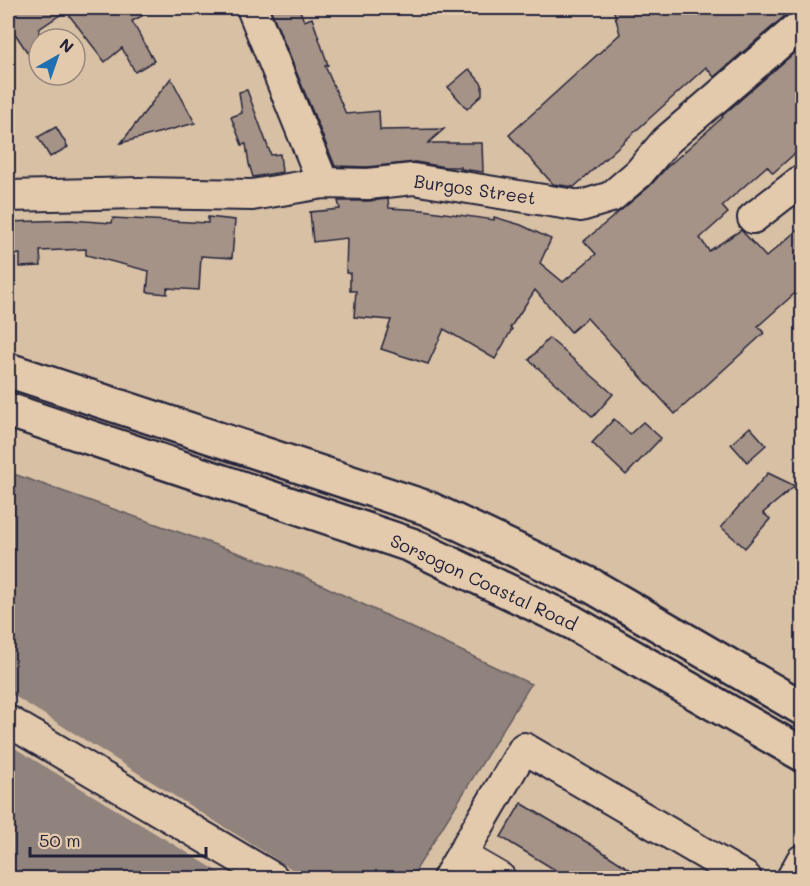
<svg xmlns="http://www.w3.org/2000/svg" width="810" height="886" font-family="Mali,sans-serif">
<rect width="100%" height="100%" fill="#d8c0a5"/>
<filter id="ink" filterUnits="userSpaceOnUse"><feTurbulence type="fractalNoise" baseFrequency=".0167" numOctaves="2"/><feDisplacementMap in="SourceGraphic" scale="12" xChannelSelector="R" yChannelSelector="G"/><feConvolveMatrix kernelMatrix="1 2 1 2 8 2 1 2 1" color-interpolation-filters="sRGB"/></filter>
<g filter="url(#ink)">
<polygon fill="#90827b" stroke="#645c61" stroke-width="1.5" points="8,472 301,575 531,684 411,878 8,878"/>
<polygon fill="#d8c0a5" points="8,692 306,878 229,878 8,744"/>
<g fill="#a69387" stroke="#22223b" stroke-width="1.5">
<polygon points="8,8 157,8 132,21 154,61 135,72 122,48 105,62 66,11 39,29 39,70 8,23"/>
<polygon points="270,8 299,8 304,21 312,18 328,65 325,66 346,114 379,111 380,130 444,129 428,143 482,143 483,172 461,169 461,167 445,167 415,162 367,167 335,166"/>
<polygon points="613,8 780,8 787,14 714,77 706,67 574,187 553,184 509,135 620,34"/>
<polygon points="802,46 802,147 773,173 767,166 722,206 728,213 700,238 709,251 741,230 766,257 802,226 802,287 758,326 764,333 675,414 587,318 571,332 535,290 510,328 512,329 495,359 444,329 428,364 381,349 391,320 354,317 356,291 350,291 350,273 346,273 347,238 313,242 310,212 340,209 338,201 368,201 388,199 389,208 423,210 494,220 494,217 521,225 551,239 540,263 563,282 596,254 584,241 650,186 666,168 723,117 722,116"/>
<polygon points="469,69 482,84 482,95 467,109 448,87"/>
<polygon points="171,78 195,123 121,143"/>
<polygon points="247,90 271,155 280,154 282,172 253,177 249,164 246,144 242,145 231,117 242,113 239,92"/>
<polygon points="56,127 68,147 50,157 38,137"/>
<polygon points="208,217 235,220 232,258 201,256 199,290 167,288 167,294 147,292 149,271 86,255 86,249 40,251 41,266 20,267 20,254 8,255 8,222 70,220 112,223 113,218 208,223"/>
<polygon points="549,338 613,394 593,417 529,360"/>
<polygon points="614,419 630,434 643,422 661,438 626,475 592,443"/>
<polygon points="750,427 766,445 747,462 731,444"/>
<polygon points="768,473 795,486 763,513 770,519 745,548 721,527"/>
<polygon points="521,803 595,847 645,879 570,879 501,837"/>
</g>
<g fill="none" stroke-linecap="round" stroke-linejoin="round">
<g stroke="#22223b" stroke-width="34">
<g id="minor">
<polyline points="252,8 323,183"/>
<polyline points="8,196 139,193 252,195 323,183 368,184 413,179 581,206 611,197 639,173 666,141 802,24"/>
<polyline points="753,218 802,180"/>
<polyline points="8,721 273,878"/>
<polyline points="462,856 500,878"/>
<polyline points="448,878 524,748 746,878"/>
<polyline points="792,878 802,860"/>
</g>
</g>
<g stroke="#22223b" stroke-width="38">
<g id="highway">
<polyline points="8,370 427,508 592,586 802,708"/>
<polyline points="8,410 411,545 572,622 802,754"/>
</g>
</g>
<use href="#minor" stroke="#e4caac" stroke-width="30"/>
<use href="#highway" stroke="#e4caac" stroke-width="33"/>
</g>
</g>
<g text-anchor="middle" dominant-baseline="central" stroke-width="4.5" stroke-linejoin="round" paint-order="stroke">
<g font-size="18" fill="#22223b" stroke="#e4caac">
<text transform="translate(475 189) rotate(8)">Burgos Street</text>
<text transform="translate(484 582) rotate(25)">Sorsogon Coastal Road</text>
</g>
</g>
<rect width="810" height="886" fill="none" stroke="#e4caac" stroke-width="30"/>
<rect x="15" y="15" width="780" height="856" fill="none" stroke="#22223b" stroke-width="2" filter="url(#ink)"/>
<g transform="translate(57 57) rotate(40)"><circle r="28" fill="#e4caac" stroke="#96877f" stroke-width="1.5"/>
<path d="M0-4.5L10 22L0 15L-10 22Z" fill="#1f6fb2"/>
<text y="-9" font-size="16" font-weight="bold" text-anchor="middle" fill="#22223b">N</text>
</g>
<path d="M30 847v9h176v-9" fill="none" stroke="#22223b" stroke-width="3"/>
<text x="39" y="847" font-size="18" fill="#22223b" stroke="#e4caac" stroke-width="4.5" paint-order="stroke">50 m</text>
</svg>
